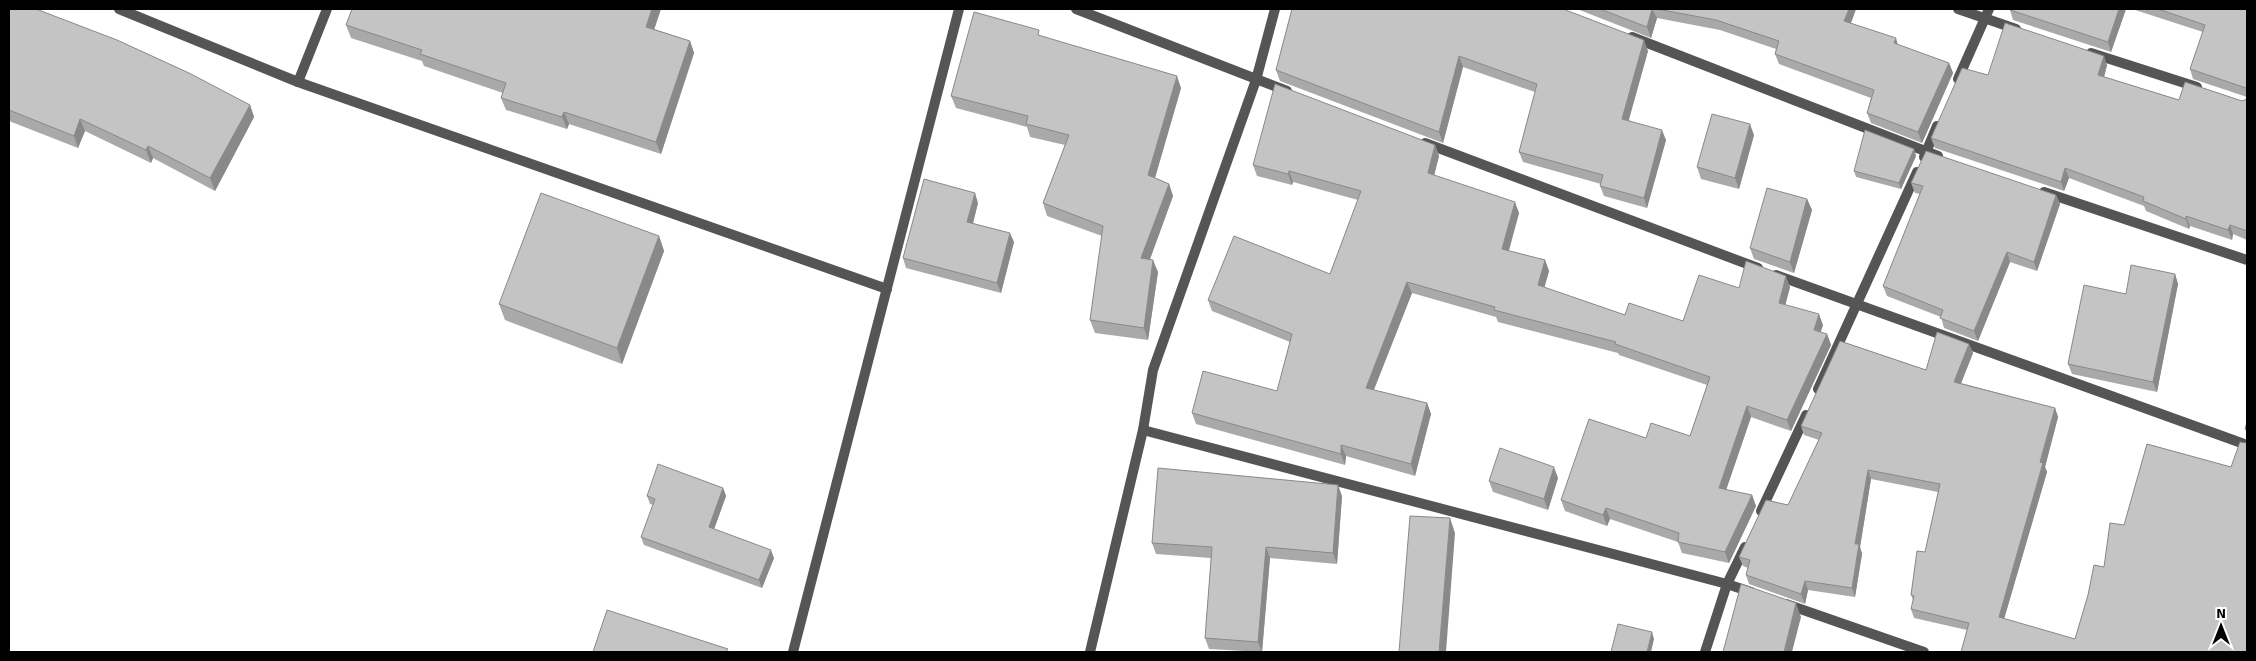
<svg xmlns="http://www.w3.org/2000/svg" width="2256" height="661" font-family="Signika,sans-serif">
<rect width="100%" height="100%" fill="#fff"/>
<g fill="none" stroke-linecap="round" stroke-linejoin="round">
<g stroke="#555" stroke-width="10">
<polyline points="119,9 298,82 887,289"/>
<polyline points="1076,9 1287,91"/>
<polyline points="1958,9 2016,29"/>
<polyline points="1632,37 1938,156"/>
<polyline points="2091,53 2197,87"/>
<polyline points="1958,79 1989,9"/>
<polyline points="298,82 327,9"/>
<polyline points="1425,143 1758,268"/>
<polyline points="1924,157 1937,126"/>
<polyline points="2044,192 2247,260"/>
<polyline points="1776,275 2247,445"/>
<polyline points="1818,389 1917,172"/>
<polyline points="1143,430 1727,584 1751,592"/>
<polyline points="1761,511 1806,415"/>
<polyline points="1786,604 1924,652"/>
<polyline points="793,652 959,9"/>
<polyline points="1090,652 1143,430 1153,370 1256,80 1275,9"/>
<polyline points="1705,652 1727,584 1745,547"/>
</g>
</g>
<g fill="#a9a9a9">
<polygon points="9,9 37,9 250,105 254,117 215,191 153,158 151,163 85,131 78,148 9,121"/>
<polygon points="352,9 661,9 654,29 690,41 694,53 661,154 569,124 567,129 506,110 501,98 503,93 424,66 422,61 351,38 346,25"/>
<polygon points="1292,9 1648,51 1629,120 1666,140 1647,208 1604,196 1600,186 1601,184 1523,162 1519,152 1535,92 1463,67 1443,143 1280,81 1276,70"/>
<polygon points="1577,9 1856,9 1851,23 1898,45 1949,63 1953,73 1922,143 1871,123 1867,113 1871,98 1779,64 1775,54 1776,49 1720,30 1657,18 1651,38"/>
<polygon points="2126,9 2111,52 2013,20 2010,10"/>
<polygon points="2132,9 2247,9 2247,97 2193,79 2190,69 2203,32"/>
<polygon points="1041,36 1181,88 1155,178 1169,184 1173,196 1150,259 1158,272 1148,340 1095,333 1090,320 1102,236 1047,216 1043,203 1065,145 1030,137 1027,127 956,108 951,96"/>
<polygon points="2107,65 2104,77 2179,100 2242,101 2247,99 2247,240 2233,234 2232,240 2190,226 2189,229 2146,211 2144,206 2069,178 2064,191 1935,148 1931,138 1988,75"/>
<polygon points="1754,135 1739,189 1701,179 1697,167"/>
<polygon points="1435,145 1439,156 1434,175 1519,213 1509,251 1545,260 1549,271 1544,288 1625,315 1683,321 1739,288 1790,287 1785,305 1823,325 1820,332 1827,334 1831,345 1791,431 1751,417 1726,490 1752,495 1756,506 1729,563 1682,553 1678,542 1610,519 1607,526 1565,511 1561,500 1646,438 1690,436 1707,385 1619,355 1618,353 1498,322 1496,317 1412,293 1374,390 1427,403 1431,414 1415,476 1346,456 1345,465 1196,424 1192,413 1277,391 1290,342 1212,311 1208,300 1330,274 1358,200 1293,182 1292,185 1257,176 1253,165"/>
<polygon points="1914,149 1916,156 1901,189 1856,177 1854,171"/>
<polygon points="1911,183 2056,195 2060,204 2037,271 2010,262 1978,341 1944,328 1941,317 1887,296 1883,286 1920,194 1915,193"/>
<polygon points="1807,199 1812,210 1794,273 1754,259 1750,248"/>
<polygon points="978,203 973,223 1014,242 1001,293 906,268 903,258"/>
<polygon points="659,236 664,251 622,364 505,320 499,304"/>
<polygon points="2175,274 2178,284 2157,392 2072,374 2068,364"/>
<polygon points="1937,332 1969,344 1973,353 1961,383 2055,408 2058,417 2045,467 2047,472 2004,619 2075,639 2088,595 2094,565 2104,567 2110,523 2124,525 2147,444 2231,467 2240,442 2245,443 2247,441 2247,652 1961,652 1967,630 1914,618 1911,609 1913,600 1911,595 1917,551 1925,552 1938,492 1871,479 1860,547 1862,554 1855,597 1808,590 1805,604 1749,584 1746,575 1748,568 1743,566 1739,557 1766,500 1788,505 1819,440 1804,435 1801,426 1840,341 1926,370"/>
<polygon points="1558,478 1548,510 1493,492 1489,481"/>
<polygon points="723,488 726,496 714,529 774,558 762,588 644,545 641,537 653,505 650,504 647,496"/>
<polygon points="1342,496 1337,564 1270,558 1262,652 1209,649 1205,638 1211,558 1156,554 1152,543"/>
</g>
<g fill="#898989">
<polygon points="652,9 661,9 651,39 646,27"/>
<polygon points="1652,9 1657,18 1651,38 1647,27"/>
<polygon points="1849,9 1856,9 1848,31 1844,21"/>
<polygon points="2119,9 2126,9 2111,52 2108,42"/>
<polygon points="1896,38 1899,49 1894,43"/>
<polygon points="1644,40 1648,51 1626,129 1622,119"/>
<polygon points="690,41 694,53 661,154 656,142"/>
<polygon points="1459,56 1463,67 1443,143 1439,132"/>
<polygon points="2104,56 2107,65 2102,85 2098,75"/>
<polygon points="1949,63 1953,73 1922,143 1918,132"/>
<polygon points="1177,76 1181,88 1152,188 1148,175"/>
<polygon points="250,105 254,117 215,191 210,178"/>
<polygon points="564,112 569,124 567,129 562,117"/>
<polygon points="80,119 85,131 78,148 74,136"/>
<polygon points="1750,124 1754,135 1739,189 1735,178"/>
<polygon points="1662,130 1666,140 1647,208 1644,198"/>
<polygon points="1435,145 1439,156 1432,184 1428,173"/>
<polygon points="148,146 153,158 151,163 146,150"/>
<polygon points="1914,149 1916,156 1901,189 1899,183"/>
<polygon points="2065,168 2069,178 2064,191 2061,182"/>
<polygon points="1289,171 1293,182 1292,185 1288,174"/>
<polygon points="1169,184 1173,196 1146,270 1141,258"/>
<polygon points="975,193 978,203 971,231 967,222"/>
<polygon points="2056,195 2060,204 2037,271 2034,262"/>
<polygon points="1807,199 1812,210 1794,273 1790,262"/>
<polygon points="1515,202 1519,213 1506,260 1502,249"/>
<polygon points="2186,216 2190,226 2189,229 2186,219"/>
<polygon points="2230,225 2233,234 2232,240 2228,230"/>
<polygon points="1010,233 1014,242 1001,293 997,283"/>
<polygon points="659,236 664,251 622,364 617,348"/>
<polygon points="2007,252 2010,262 1978,341 1974,331"/>
<polygon points="1153,260 1158,272 1148,340 1144,328"/>
<polygon points="1545,260 1549,271 1542,296 1538,285"/>
<polygon points="2175,274 2178,284 2157,392 2153,382"/>
<polygon points="1786,276 1790,287 1783,314 1779,303"/>
<polygon points="1407,282 1412,293 1370,399 1366,388"/>
<polygon points="1819,314 1823,325 1818,341 1814,330"/>
<polygon points="1827,334 1831,345 1791,431 1787,420"/>
<polygon points="1969,344 1973,353 1958,391 1954,382"/>
<polygon points="1427,403 1431,414 1415,476 1411,464"/>
<polygon points="1747,406 1751,417 1723,499 1719,488"/>
<polygon points="2055,408 2058,417 2045,467 2047,472 2002,626 1999,617"/>
<polygon points="1341,445 1346,456 1345,465 1341,454"/>
<polygon points="1554,467 1558,478 1548,510 1544,499"/>
<polygon points="1868,470 1871,479 1860,547 1862,554 1855,597 1852,588 1855,544"/>
<polygon points="1338,485 1342,496 1337,564 1333,553"/>
<polygon points="723,488 726,496 712,535 709,527"/>
<polygon points="1752,495 1756,506 1729,563 1725,552"/>
<polygon points="1606,508 1610,519 1607,526 1603,515"/>
<polygon points="1450,518 1455,533 1446,652 1439,652"/>
<polygon points="1266,547 1270,558 1262,652 1258,642"/>
<polygon points="771,550 774,558 762,588 759,580"/>
<polygon points="1805,581 1808,590 1805,604 1801,594"/>
<polygon points="1796,603 1801,617 1792,652 1784,652"/>
<polygon points="1652,632 1654,639 1651,652 1647,652"/>
</g>
<g fill="#c4c4c4" stroke="#898989">
<polygon points="9,9 36,9 117,40 189,73 250,105 210,178 148,146 146,150 80,119 74,136 9,110"/>
<polygon points="352,9 652,9 646,27 690,41 656,142 564,112 562,117 501,98 506,83 420,54 422,50 346,25"/>
<polygon points="1292,9 1563,9 1644,40 1622,119 1662,130 1644,198 1600,186 1603,175 1519,152 1537,84 1459,56 1439,132 1276,70"/>
<polygon points="1600,9 1652,9 1647,27"/>
<polygon points="1657,9 1849,9 1844,21 1896,38 1894,43 1949,63 1918,132 1867,113 1874,90 1775,54 1779,41 1716,20"/>
<polygon points="2010,9 2119,9 2108,42 2010,10"/>
<polygon points="2158,9 2247,9 2247,89 2246,88 2190,69 2205,25"/>
<polygon points="974,12 1039,30 1038,35 1177,76 1148,175 1169,184 1141,258 1153,260 1144,328 1090,320 1103,226 1043,203 1069,135 1026,124 1028,116 951,96"/>
<polygon points="2005,23 2104,56 2098,75 2179,100 2185,82 2242,101 2247,99 2247,231 2230,225 2228,230 2186,216 2186,219 2143,201 2144,197 2065,168 2061,182 1931,138 1962,68 1988,75"/>
<polygon points="1275,84 1435,145 1428,173 1515,202 1502,249 1545,260 1538,285 1625,315 1629,303 1683,321 1699,275 1739,288 1746,261 1786,276 1779,303 1819,314 1814,330 1827,334 1787,420 1747,406 1719,488 1752,495 1725,552 1678,542 1679,533 1606,508 1603,515 1561,500 1589,419 1646,438 1651,423 1690,436 1710,377 1615,344 1616,342 1494,310 1495,307 1407,282 1366,388 1427,403 1411,464 1341,445 1341,454 1192,413 1203,371 1277,391 1292,334 1208,300 1234,236 1330,274 1361,191 1289,171 1288,174 1253,165"/>
<polygon points="1712,114 1750,124 1735,178 1697,167"/>
<polygon points="1865,130 1914,149 1899,183 1854,171"/>
<polygon points="1926,151 2056,195 2034,262 2007,252 1974,331 1940,318 1943,310 1883,286 1923,186 1911,183"/>
<polygon points="924,179 975,193 967,222 1010,233 997,283 903,258"/>
<polygon points="1767,188 1807,199 1790,262 1750,248"/>
<polygon points="541,193 659,236 617,348 499,304"/>
<polygon points="2131,265 2175,274 2153,382 2068,364 2084,285 2126,294"/>
<polygon points="1937,332 1969,344 1954,382 2055,408 2040,462 2043,463 1999,617 2075,639 2088,595 2094,565 2104,567 2110,523 2124,525 2147,444 2231,467 2240,442 2245,443 2247,441 2247,652 1961,652 1969,623 1911,609 1914,596 1911,595 1917,551 1925,552 1940,484 1868,470 1855,544 1859,544 1852,588 1805,581 1801,594 1746,575 1750,560 1739,557 1766,500 1788,505 1822,433 1801,426 1840,341 1926,370"/>
<polygon points="2247,422 2247,431 2245,429"/>
<polygon points="1500,448 1554,467 1544,499 1489,481"/>
<polygon points="658,464 723,488 709,527 771,550 759,580 641,537 655,499 647,496"/>
<polygon points="1158,468 1338,485 1333,553 1266,547 1258,642 1205,638 1212,547 1152,543"/>
<polygon points="1410,516 1450,518 1439,652 1399,652"/>
<polygon points="1741,584 1796,603 1784,652 1723,652"/>
<polygon points="607,610 728,649 726,652 593,652"/>
<polygon points="1618,624 1652,632 1647,652 1611,652"/>
</g>
<rect width="2256" height="661" fill="none" stroke="#000000" stroke-width="20"/>
<g transform="translate(2221 626)" stroke="#ffffff" stroke-width="4" paint-order="stroke">
<path d="M0-4L9 19L0 12L-9 19Z" fill="#000000"/>
<text y="-8" font-size="14" font-weight="bold" text-anchor="middle" fill="#000000">N</text>
</g>
</svg>
